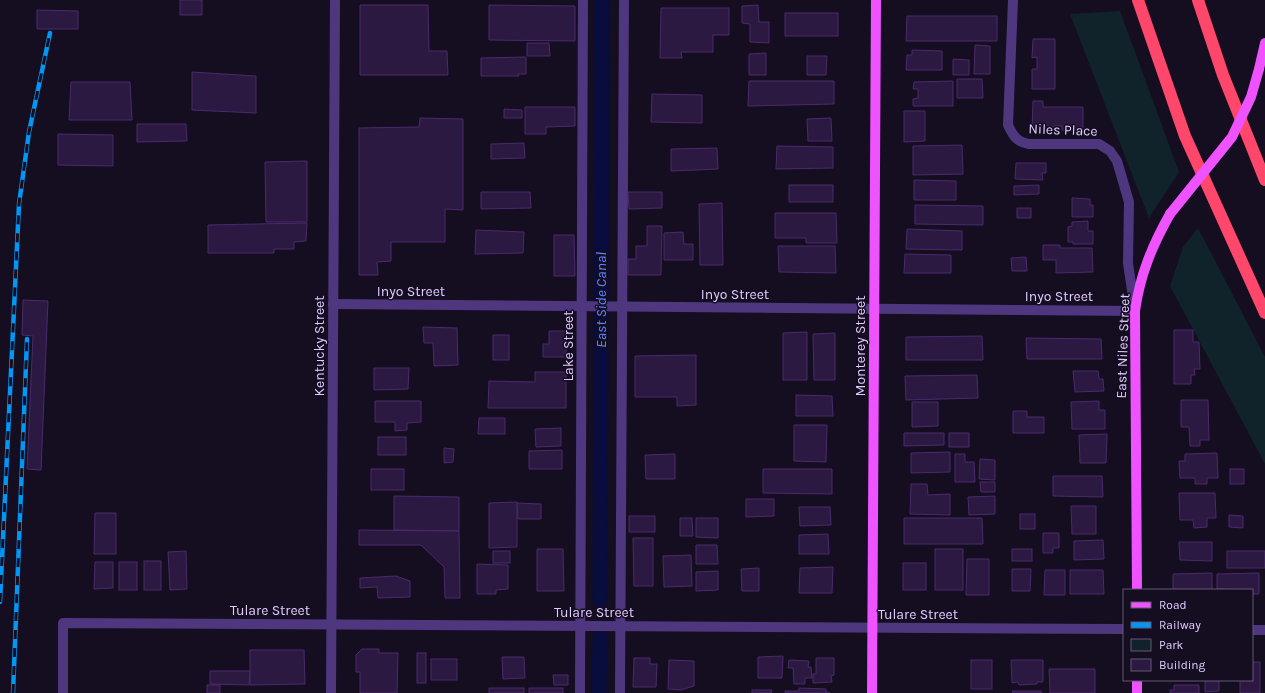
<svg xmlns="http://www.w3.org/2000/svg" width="1265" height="693" font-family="Karla,sans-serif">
<rect width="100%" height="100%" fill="#150d20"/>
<g fill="#10232a">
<polygon points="1120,11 1179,172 1149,218 1070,14"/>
<polygon points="1198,228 1265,357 1265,464 1170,286 1183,247"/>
</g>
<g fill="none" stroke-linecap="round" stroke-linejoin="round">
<g stroke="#090d3d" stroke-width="15">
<polyline points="600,600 602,0"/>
<polyline points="599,693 600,638"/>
</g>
</g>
<g fill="#2c1941" stroke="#4a2a6d">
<rect x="180" y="0" width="22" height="15"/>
<polygon points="360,5 428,5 429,51 447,51 448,75 360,75"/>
<polygon points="489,5 575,6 575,41 489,40"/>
<polygon points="758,5 759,22 769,22 769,43 750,42 750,24 742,23 742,6"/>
<polygon points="661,8 729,8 729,35 713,35 713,52 681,52 682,58 660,58"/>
<polygon points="37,10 78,11 78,29 37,29"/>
<rect x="785" y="13" width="53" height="23"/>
<polygon points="907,16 997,16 997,41 906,41"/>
<polygon points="1033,39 1055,39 1055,89 1032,89 1032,69 1037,69 1037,57 1032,58"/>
<polygon points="527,43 549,43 550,56 527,56"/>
<polygon points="975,45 990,46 990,74 974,74"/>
<polygon points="912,50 942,51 942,70 906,70 907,55 912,55"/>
<polygon points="766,53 766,75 749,75 749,54"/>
<polygon points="807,56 827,56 826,75 807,75"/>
<polygon points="526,57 526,74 518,74 519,76 481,76 481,58"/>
<polygon points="953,59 969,60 969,75 953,75"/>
<polygon points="192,72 256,76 256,113 192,110"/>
<polygon points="957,79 982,79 983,98 957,98"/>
<polygon points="749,81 834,81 834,104 748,106"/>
<polygon points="953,81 953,106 913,106 913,99 918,98 918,89 913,89 914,82"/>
<polygon points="71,82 130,82 132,120 69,120"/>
<polygon points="652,94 702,95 702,123 651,122"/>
<polygon points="1033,101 1043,101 1043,107 1083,107 1083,130 1062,130 1062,126 1053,126 1053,130 1032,130"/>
<polygon points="525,107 575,107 575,126 546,127 546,134 525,134"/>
<polygon points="504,109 522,110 522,118 504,118"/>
<polygon points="904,111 925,111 925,141 904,142"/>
<polygon points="420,118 463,119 463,210 445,209 445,242 391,242 391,261 377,262 378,275 359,275 359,128 419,127"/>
<polygon points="831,118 832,141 808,141 807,119"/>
<polygon points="137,124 186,124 187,141 137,142"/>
<polygon points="58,134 113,135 113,166 58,165"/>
<polygon points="524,143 525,158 491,159 491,144"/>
<polygon points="962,145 963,174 913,175 913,146"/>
<polygon points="777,146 833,147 833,168 776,169"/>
<polygon points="717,148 718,169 671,171 671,149"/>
<polygon points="307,161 307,222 266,222 265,162"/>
<polygon points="1016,163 1046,163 1046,173 1042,173 1043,180 1015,179"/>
<polygon points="914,180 956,181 956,200 914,200"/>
<rect x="789" y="185" width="44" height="17"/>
<polygon points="1039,185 1039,194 1014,195 1014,186"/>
<polygon points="481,192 530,192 531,208 481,209"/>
<polygon points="628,192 662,192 662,208 629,209"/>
<polygon points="1072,198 1090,199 1090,205 1093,205 1093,217 1072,217"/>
<polygon points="722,203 723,265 700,265 699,204"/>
<polygon points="915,205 983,206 983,225 915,224"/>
<rect x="1017" y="208" width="14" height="10"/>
<polygon points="775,213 836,213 837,243 806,243 806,238 775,238"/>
<polygon points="1088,221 1088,231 1093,231 1093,244 1073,244 1073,242 1068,242 1068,227 1072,226 1072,222"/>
<polygon points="307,223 306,241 294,242 294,249 274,249 274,253 208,253 208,225"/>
<polygon points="647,226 662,226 661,275 628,275 628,259 636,259 636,246 647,246"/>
<polygon points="907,229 962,231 962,250 906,249"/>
<polygon points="476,230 524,232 523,253 475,254"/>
<polygon points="683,232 684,244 693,244 693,260 664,260 664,233"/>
<polygon points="554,235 574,235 575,276 554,276"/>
<polygon points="1043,245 1060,245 1060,248 1092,248 1093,272 1056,273 1056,260 1043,260"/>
<polygon points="778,246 835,246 836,273 779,272"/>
<polygon points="905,254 951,255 951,273 904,273"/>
<polygon points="1026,257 1027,271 1012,271 1011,258"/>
<polygon points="23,300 48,301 41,470 27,469 33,336 22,335"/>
<polygon points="423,327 457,328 458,365 434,366 433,343 424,343"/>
<polygon points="1174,330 1193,330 1193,342 1199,342 1200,369 1194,369 1195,375 1191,375 1191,384 1174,384"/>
<polygon points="549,331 566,331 566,357 543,357 543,344 549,344"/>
<polygon points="807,332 807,380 783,380 783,333"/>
<polygon points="835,333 835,380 814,380 813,334"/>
<rect x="493" y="335" width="16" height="25"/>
<polygon points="982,336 983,360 906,360 906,337"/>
<polygon points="1026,338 1101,339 1102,359 1027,359"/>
<polygon points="696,355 696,405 677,406 677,397 635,397 635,356"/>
<polygon points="374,368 409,368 408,389 374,390"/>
<polygon points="1073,371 1098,371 1099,379 1103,379 1104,391 1075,392"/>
<polygon points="535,372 566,372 566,408 488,408 489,381 535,382"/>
<polygon points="977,375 978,398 906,400 905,376"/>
<polygon points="796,395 832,396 833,416 796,416"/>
<polygon points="1181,400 1208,400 1209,440 1200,440 1200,446 1190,446 1189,427 1181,427"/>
<polygon points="375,401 421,401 421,422 407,423 407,430 395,431 395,422 375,422"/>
<polygon points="1099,401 1099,410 1105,410 1105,429 1072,429 1071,402"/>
<polygon points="912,402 938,402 938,426 912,427"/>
<polygon points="1013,411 1027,411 1027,417 1044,417 1044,433 1013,433"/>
<polygon points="479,418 505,418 505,434 478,434"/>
<polygon points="794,425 827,425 826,462 794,461"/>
<polygon points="561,428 561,446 536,447 535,429"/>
<polygon points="904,433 944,433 944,445 904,446"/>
<rect x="949" y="433" width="20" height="14"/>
<polygon points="1107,434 1106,463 1080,463 1079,435"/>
<rect x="378" y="437" width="28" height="18"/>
<polygon points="444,448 454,449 453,462 444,463"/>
<polygon points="562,450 562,469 529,469 529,451"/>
<polygon points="950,452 950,472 911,473 911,453"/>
<polygon points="1217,453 1218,478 1207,478 1207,484 1195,484 1195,478 1180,478 1179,461 1185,461 1185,454"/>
<polygon points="675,454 675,479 646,479 645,455"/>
<polygon points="955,454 965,454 965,462 974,462 975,482 955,482"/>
<polygon points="980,459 995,460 995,480 979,479"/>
<rect x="371" y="469" width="33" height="21"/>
<polygon points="763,469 832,469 832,494 763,493"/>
<rect x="1230" y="469" width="14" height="15"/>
<polygon points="1053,476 1102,476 1103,497 1053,496"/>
<polygon points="980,482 995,482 995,492 981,492"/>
<polygon points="911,484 927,484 928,495 950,494 950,515 910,514"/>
<polygon points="1179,493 1215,493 1216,518 1207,518 1207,527 1194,528 1193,520 1180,520"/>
<polygon points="394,496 459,497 459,531 394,530"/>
<polygon points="995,496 995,514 969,515 968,497"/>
<polygon points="746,499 774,499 774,516 746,517"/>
<polygon points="517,502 517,547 489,548 489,503"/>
<polygon points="517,503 541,504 541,519 518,519"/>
<polygon points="1071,506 1096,506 1096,534 1072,534"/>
<polygon points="799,507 830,507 831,525 800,526"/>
<polygon points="95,513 116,513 116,554 94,554"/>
<rect x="1020" y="514" width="15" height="15"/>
<polygon points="1229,515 1243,516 1243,528 1229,527"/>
<rect x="629" y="516" width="26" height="16"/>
<polygon points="680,518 692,518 693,536 680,536"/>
<polygon points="696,518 718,518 718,538 696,537"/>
<polygon points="904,518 982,518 983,544 904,544"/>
<polygon points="359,530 459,531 460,598 445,598 444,567 421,545 359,545"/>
<polygon points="1043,533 1059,533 1059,548 1053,548 1053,553 1043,553"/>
<polygon points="828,534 829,554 799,554 799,535"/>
<polygon points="633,538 653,538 653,586 634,586"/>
<polygon points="1103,540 1104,559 1074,560 1074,541"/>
<polygon points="1179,542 1212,542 1212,561 1180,560"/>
<polygon points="696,545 717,545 718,564 696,564"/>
<polygon points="537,549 563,549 564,591 537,591"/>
<rect x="935" y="549" width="28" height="41"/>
<rect x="1012" y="549" width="20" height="12"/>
<polygon points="186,551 187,589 170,590 168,552"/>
<rect x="493" y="551" width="17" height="12"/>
<rect x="1227" y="551" width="38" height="17"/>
<polygon points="691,555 692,586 664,587 663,556"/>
<polygon points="967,559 989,559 989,595 966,595"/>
<rect x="144" y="561" width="17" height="29"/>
<polygon points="95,562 113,562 113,588 94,589"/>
<rect x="119" y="562" width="18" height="28"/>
<rect x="903" y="563" width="23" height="27"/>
<polygon points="477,564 508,565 508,589 496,590 496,594 477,594"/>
<polygon points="833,567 832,593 799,593 800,568"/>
<polygon points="759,568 759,591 742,591 741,569"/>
<polygon points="1012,569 1031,569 1030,591 1012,591"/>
<polygon points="1045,570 1065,570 1065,595 1044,595"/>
<polygon points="1070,570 1103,570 1104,594 1070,594"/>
<polygon points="718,571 718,590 696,591 696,572"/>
<polygon points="1212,573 1212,590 1173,590 1173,574"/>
<polygon points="1259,573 1259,594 1252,594 1252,590 1217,589 1217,574"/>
<polygon points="396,576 410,581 410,597 378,598 377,587 360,588 360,578"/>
<polygon points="362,649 379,649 379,653 398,653 397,693 360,693 360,672 356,672 356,655"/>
<polygon points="250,650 304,650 305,684 250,685"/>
<rect x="417" y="653" width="9" height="30"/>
<polygon points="783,656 782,678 758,678 758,657"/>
<polygon points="502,657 524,657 525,678 503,679"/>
<polygon points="634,658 650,658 650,664 657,664 656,687 633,687"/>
<polygon points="816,658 834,658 834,675 831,676 832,682 813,683 813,674 816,674"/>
<rect x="431" y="659" width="26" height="21"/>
<polygon points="669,660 694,661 694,686 681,690 668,689"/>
<polygon points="789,660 809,661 808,667 811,667 812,678 805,678 805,684 794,684 793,668 788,668"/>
<rect x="971" y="660" width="21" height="29"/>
<polygon points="1011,660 1043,660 1043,682 1037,682 1037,684 1019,685 1018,682 1012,683"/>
<polygon points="1252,662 1260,662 1260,693 1240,693 1240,680 1252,680"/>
<polygon points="1049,669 1095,669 1095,693 1050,693"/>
<polygon points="210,671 250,671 249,685 210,684"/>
<polygon points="553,675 568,675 568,685 554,685"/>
<polygon points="1205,680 1219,680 1219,691 1205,692"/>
<rect x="207" y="685" width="13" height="8"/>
<polygon points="1174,685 1199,685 1199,693 1170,693 1170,690 1174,690"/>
<rect x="489" y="688" width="35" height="5"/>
<rect x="529" y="688" width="34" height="5"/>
<polygon points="799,688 826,689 826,692 830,693 785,693 785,691 799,691"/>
<polygon points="752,690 772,690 771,693 752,693"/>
<polygon points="1012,691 1041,691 1042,693 1013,693"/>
</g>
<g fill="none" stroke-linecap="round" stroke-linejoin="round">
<g stroke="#4e377f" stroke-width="10">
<path d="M333 304 1135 311 1128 263 1129 202 1117 161 1110 151 1099 144H1029C1017 142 1013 136 1008 125L1013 0"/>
<polyline points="1252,630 1265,630"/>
<polyline points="63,693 63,623 1124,629"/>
<polyline points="331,693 335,0"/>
<polyline points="580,693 583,0"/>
<polyline points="620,693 624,0"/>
</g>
<g stroke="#ef52ff" stroke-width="10">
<polyline points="1259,69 1265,43"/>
<path d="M1137 590 1135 311C1140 275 1152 246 1170 214"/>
<polyline points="872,693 876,0"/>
<polyline points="1137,693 1137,680"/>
</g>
<g stroke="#ff466b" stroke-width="12">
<polyline points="1138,0 1185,136 1265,313"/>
<polyline points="1198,0 1223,75 1265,180"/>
</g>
<g stroke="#0098f6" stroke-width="4.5">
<g id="rail">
<polyline points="0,602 19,204 29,132 50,33"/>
<polyline points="13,693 27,339"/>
</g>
</g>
<use href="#rail" stroke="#150d20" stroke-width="3" stroke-dasharray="9" stroke-linecap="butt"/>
<polyline stroke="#ef52ff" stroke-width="10" points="1170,214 1232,137 1251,97 1259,69"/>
</g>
<g text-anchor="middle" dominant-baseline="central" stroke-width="3" stroke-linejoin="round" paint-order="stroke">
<g font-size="14" fill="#e0cbff" stroke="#150d20">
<text transform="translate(1063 130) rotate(2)">Niles Place</text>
<text x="411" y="291">Inyo Street</text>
<text x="735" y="294">Inyo Street</text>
<text x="1059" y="296">Inyo Street</text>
<text transform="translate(319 346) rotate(-90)">Kentucky Street</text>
<text transform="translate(568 346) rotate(-90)">Lake Street</text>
<text transform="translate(860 346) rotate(-90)">Monterey Street</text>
<text transform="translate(1123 346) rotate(-88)">East Niles Street</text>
<text x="270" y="610">Tulare Street</text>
<text x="594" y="612">Tulare Street</text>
<text x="918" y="614">Tulare Street</text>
</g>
<g font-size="15" font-style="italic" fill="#5984ff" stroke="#150d20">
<text transform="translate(601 300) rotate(-90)">East Side Canal</text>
</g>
</g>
<rect x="1123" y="589" width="130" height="92" fill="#150d20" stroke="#665979"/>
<rect x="1131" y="602" width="20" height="6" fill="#ef52ff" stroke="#665979"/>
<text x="1159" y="609" font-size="12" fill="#e0cbff">Road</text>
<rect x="1131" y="622" width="20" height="6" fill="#0098f6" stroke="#665979"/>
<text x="1159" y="629" font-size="12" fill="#e0cbff">Railway</text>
<rect x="1131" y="639" width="20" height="12" fill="#10232a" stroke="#665979"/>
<text x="1159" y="649" font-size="12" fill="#e0cbff">Park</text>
<rect x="1131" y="659" width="20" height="12" fill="#2c1941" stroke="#665979"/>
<text x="1159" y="669" font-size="12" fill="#e0cbff">Building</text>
</svg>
